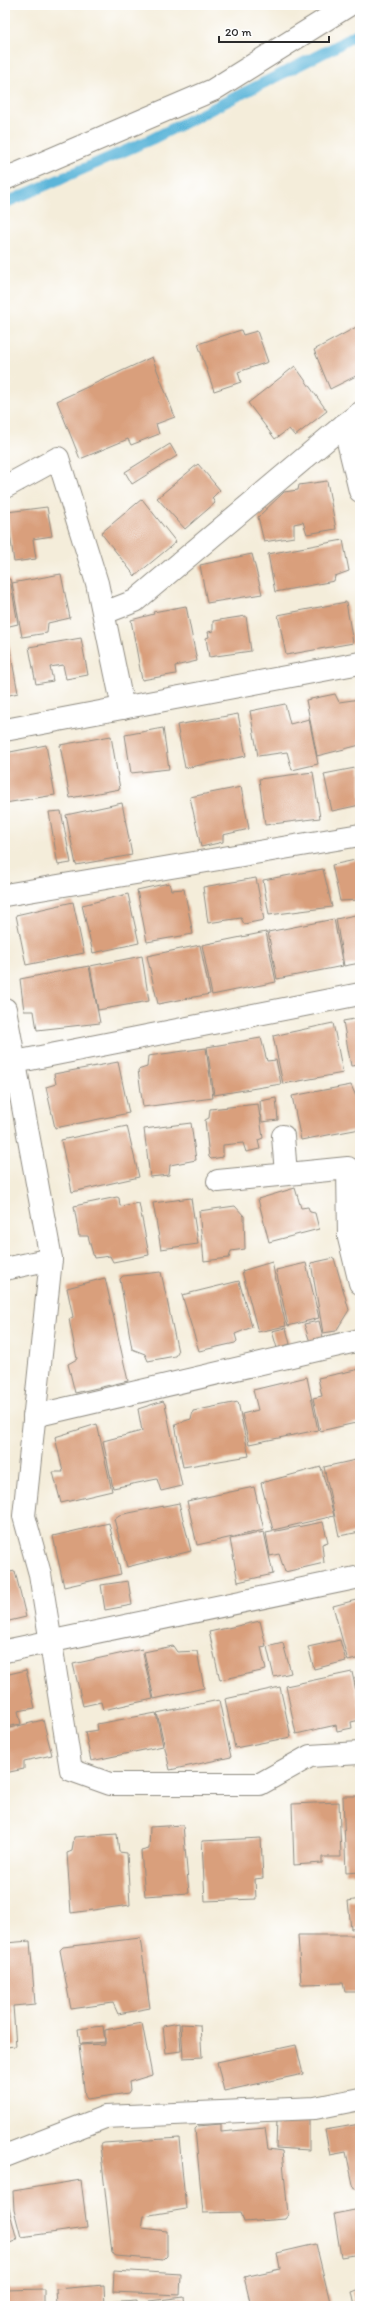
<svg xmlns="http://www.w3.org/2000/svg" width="365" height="2311" font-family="Itim,sans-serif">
<rect width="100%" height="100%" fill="#fff"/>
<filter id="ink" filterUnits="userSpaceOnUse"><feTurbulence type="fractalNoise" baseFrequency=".025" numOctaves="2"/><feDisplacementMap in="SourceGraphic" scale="8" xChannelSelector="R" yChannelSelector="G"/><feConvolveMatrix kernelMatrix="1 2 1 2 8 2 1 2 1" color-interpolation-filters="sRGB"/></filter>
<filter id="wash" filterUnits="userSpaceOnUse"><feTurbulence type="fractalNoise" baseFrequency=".012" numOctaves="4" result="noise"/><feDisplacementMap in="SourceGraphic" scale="16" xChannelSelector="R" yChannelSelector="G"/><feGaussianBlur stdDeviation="0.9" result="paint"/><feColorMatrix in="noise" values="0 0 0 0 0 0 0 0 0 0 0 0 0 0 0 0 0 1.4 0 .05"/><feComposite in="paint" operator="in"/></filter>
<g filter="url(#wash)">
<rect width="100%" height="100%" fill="#f4edda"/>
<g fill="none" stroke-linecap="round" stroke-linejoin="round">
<polyline stroke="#5cb5d9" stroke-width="11" points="5,203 152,139 333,48 360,32"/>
</g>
<g id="blocks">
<g fill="#d99f7b">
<polygon points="360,325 360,374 330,389 314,350"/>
<polygon points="241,330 243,335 257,331 268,362 238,372 241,382 214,391 198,344"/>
<polygon points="152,357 175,417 156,424 159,434 131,445 128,439 80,459 57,401"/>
<polygon points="295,366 327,411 295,436 289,429 275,439 248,403"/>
<polygon points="170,444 177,456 132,484 125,472"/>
<polygon points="198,464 220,490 212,498 215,503 185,529 157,498"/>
<polygon points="327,481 336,529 307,534 303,522 294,524 294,537 264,542 258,517 284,492 298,490 299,485"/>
<polygon points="142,499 176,542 135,576 101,533"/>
<polygon points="47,507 52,536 33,539 36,559 14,562 7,512"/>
<polygon points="343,540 349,571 335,576 334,581 275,592 268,554"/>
<polygon points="252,554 262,594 207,603 200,565"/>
<polygon points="61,574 70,618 48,623 47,633 22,637 12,583"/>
<polygon points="10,579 18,624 5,627 5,580"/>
<polygon points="346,602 353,643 286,655 278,615"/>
<polygon points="186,606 197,661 175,666 176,674 142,680 131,620 154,614 153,612"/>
<polygon points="246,616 251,651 209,657 206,638 209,637 208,632 213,631 213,621"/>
<polygon points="81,638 88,675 66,679 63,665 50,667 53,681 36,684 29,647"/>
<polygon points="8,639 18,693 5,696 5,640"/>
<polygon points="335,694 339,702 360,699 360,745 317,756 306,700"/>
<polygon points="285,704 290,724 309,719 318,764 292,770 287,752 258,756 250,711"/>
<polygon points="238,714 246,756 185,768 177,725"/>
<polygon points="163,728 169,769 131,773 125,735"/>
<polygon points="111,736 120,789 70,798 60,745"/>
<polygon points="46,745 55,795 5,803 5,753"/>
<polygon points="360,767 360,805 332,811 324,774"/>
<polygon points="313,772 320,818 265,825 259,779"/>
<polygon points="241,787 249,829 223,835 223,842 201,847 190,797"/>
<polygon points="122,803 132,855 76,865 66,815"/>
<polygon points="61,811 71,863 58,865 49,812"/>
<polygon points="360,859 360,900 340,901 332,865"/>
<polygon points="323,869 332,907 269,915 263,880"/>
<polygon points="256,878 264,920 244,924 241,918 208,923 203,887"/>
<polygon points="169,883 171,890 184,889 193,934 147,942 137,890"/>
<polygon points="128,894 139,943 93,953 82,905"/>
<polygon points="73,902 84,953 26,965 16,915"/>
<polygon points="360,914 360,963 344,966 336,919"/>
<polygon points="334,919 343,966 277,979 268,932"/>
<polygon points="266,932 276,982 212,995 202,945"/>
<polygon points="200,945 210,994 158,1004 147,956"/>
<polygon points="142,956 149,1001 98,1010 90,966"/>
<polygon points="89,966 100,1023 37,1030 34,1011 24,1011 20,979"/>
<polygon points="360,1018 360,1065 351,1066 343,1021"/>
<polygon points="333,1023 343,1073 283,1084 273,1036"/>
<polygon points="261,1038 267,1061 276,1060 281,1084 214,1095 207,1047"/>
<polygon points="206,1048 213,1098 143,1107 138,1070 147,1067 148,1056"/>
<polygon points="118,1062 129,1113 55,1128 46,1087 56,1084 54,1074"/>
<polygon points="351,1085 360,1105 360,1129 301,1140 292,1096"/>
<polygon points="276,1098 278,1120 262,1122 260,1101"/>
<polygon points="258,1104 263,1138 258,1140 260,1149 246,1152 243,1143 223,1145 223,1157 211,1159 209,1157 205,1120 209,1118 210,1109"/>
<polygon points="191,1123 196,1160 170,1165 169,1175 150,1177 144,1129"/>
<polygon points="127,1126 139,1177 72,1192 61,1140"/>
<polygon points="295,1188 301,1208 308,1207 310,1212 315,1213 319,1229 269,1242 258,1199"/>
<polygon points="117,1197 119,1198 120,1206 139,1203 149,1255 113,1262 110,1256 94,1258 88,1236 79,1236 74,1206"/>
<polygon points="191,1198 198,1244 161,1249 153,1203"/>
<polygon points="235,1206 244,1216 245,1249 231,1251 229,1258 204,1261 199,1211"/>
<polygon points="334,1258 349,1310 336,1331 323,1333 311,1263"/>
<polygon points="272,1262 286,1326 258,1332 242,1271"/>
<polygon points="306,1263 319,1318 288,1326 276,1270"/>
<polygon points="161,1272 178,1352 175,1356 148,1361 145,1354 132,1349 120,1279 123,1276"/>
<polygon points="105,1278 128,1381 75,1393 68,1364 77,1359 69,1319 73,1317 67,1288"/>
<polygon points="239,1281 252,1327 235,1334 237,1341 235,1343 199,1351 182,1295"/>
<polygon points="319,1321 323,1337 310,1342 304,1324"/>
<polygon points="286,1328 290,1344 277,1348 272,1331"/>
<polygon points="360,1369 360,1422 320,1431 313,1398 322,1396 318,1378"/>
<polygon points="307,1377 318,1430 249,1444 242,1414 258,1410 253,1390"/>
<polygon points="163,1401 165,1404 182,1486 161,1491 157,1479 113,1488 103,1441 142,1431 138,1409"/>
<polygon points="238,1402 249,1456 183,1467 175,1424 191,1419 193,1411"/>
<polygon points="97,1424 112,1491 61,1503 53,1472 63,1472 55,1437"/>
<polygon points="360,1459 360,1532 339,1536 324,1467"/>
<polygon points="321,1467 334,1516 273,1530 261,1483"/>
<polygon points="254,1487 264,1530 197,1545 187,1501"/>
<polygon points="179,1503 191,1551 127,1567 114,1519 119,1515"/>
<polygon points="323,1522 328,1542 322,1544 324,1563 285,1572 279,1554 270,1556 266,1533"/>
<polygon points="109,1523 121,1574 64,1587 53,1536"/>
<polygon points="264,1532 273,1574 238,1582 230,1539"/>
<polygon points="15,1571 26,1617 5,1622 5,1573"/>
<polygon points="128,1581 132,1605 105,1610 101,1585"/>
<polygon points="360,1599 360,1658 348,1661 333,1606"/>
<polygon points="260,1621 266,1646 261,1647 266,1670 220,1680 209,1632"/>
<polygon points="340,1640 346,1661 314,1669 308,1647"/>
<polygon points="283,1643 291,1673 274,1677 267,1647"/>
<polygon points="173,1646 177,1652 197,1651 204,1688 154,1699 144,1652"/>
<polygon points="142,1649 153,1699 103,1710 101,1702 83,1706 73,1664"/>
<polygon points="26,1670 35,1708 18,1711 21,1724 5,1727 5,1675"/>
<polygon points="352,1672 360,1710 360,1720 351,1722 352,1728 337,1731 336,1725 296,1734 286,1686"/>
<polygon points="360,1676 360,1699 359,1699 355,1677"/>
<polygon points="280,1687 291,1737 235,1748 225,1699"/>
<polygon points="219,1700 231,1757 170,1770 157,1713"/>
<polygon points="156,1713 163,1746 91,1761 85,1732 98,1730 97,1724"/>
<polygon points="43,1720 52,1755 24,1761 24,1769 5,1773 5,1729"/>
<polygon points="343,1796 360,1796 360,1872 346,1873"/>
<polygon points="339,1802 341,1857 322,1857 322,1863 294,1865 292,1804"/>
<polygon points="183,1825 189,1893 145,1896 141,1851 149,1849 150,1827"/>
<polygon points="117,1834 119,1852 127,1853 130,1905 71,1913 67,1853 72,1851 74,1837"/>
<polygon points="261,1838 263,1878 255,1879 256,1899 205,1901 202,1841"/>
<polygon points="360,1899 360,1928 351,1929 348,1901"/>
<polygon points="298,1935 360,1935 360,1992 345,1992 343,1983 301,1984"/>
<polygon points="140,1938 150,2008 118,2014 113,2003 71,2009 60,1950 63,1947"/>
<polygon points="30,1941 35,2004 13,2006 16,2046 5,2047 5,1943"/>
<polygon points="142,2023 152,2075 129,2082 130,2090 128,2093 87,2099 85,2096 79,2045 105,2044 105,2030"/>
<polygon points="179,2023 181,2051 166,2053 163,2026"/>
<polygon points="181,2024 200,2025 202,2057 183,2058"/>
<polygon points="103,2026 105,2042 80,2044 78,2029"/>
<polygon points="296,2045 303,2074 224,2091 217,2062"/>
<polygon points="277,2118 309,2118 309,2150 276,2148"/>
<polygon points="221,2124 221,2132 265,2128 268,2149 282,2151 288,2215 285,2219 244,2222 241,2212 203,2213 195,2129 198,2126"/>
<polygon points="360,2124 360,2188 354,2189 346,2152 330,2155 325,2130"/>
<polygon points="179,2138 186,2209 144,2216 142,2228 167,2231 167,2256 163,2260 116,2256 112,2253 100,2145 104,2143"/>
<polygon points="81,2180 87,2228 21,2237 14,2210 13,2191"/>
<polygon points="5,2202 8,2205 17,2240 5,2245"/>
<polygon points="360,2209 360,2254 341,2257 334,2214"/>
<polygon points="316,2244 331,2306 251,2306 244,2277 280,2269 277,2253"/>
<polygon points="114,2270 181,2274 180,2295 113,2292"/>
<polygon points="104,2285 105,2306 57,2306 56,2289"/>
<polygon points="44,2289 44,2306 5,2306 5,2290"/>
<polygon points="360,2289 360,2306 355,2306 352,2292"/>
<polygon points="184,2297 185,2306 151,2306 150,2301"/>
<polygon points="137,2300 137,2306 107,2306 106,2302"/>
</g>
</g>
</g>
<g filter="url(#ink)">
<use href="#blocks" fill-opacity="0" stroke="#908c82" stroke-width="1"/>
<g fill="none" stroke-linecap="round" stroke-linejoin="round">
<g stroke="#908c82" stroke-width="24">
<g id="minor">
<polyline points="5,179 213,90 349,5"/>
<polyline points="360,413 344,425 360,491"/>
<polyline points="5,487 58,458 97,583 123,708"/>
<polyline points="104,613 135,601 344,425"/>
<polyline points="5,730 360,663"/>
<polyline points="5,895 360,835"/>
<polyline points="5,1009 51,1259 24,1516 40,1574 71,1770 110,1784 260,1784 310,1756 360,1753"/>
<polyline points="5,1064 360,994"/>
<polyline points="283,1136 286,1174"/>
<polyline points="218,1181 348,1168 349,1238 360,1283"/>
<polyline points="5,1269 51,1259"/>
<polyline points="34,1416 360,1340"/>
<polyline points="5,1651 360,1577"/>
<polyline points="5,2156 105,2117 315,2108 360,2099"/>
</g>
</g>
<use href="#minor" stroke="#fff" stroke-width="22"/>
</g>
</g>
<rect width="365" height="2311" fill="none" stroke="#fff" stroke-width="20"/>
<path d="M219 36v6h110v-6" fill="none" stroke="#2b2b2b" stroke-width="2"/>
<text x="225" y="36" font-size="12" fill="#2b2b2b" stroke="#ffffff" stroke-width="3" paint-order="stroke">20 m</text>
</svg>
